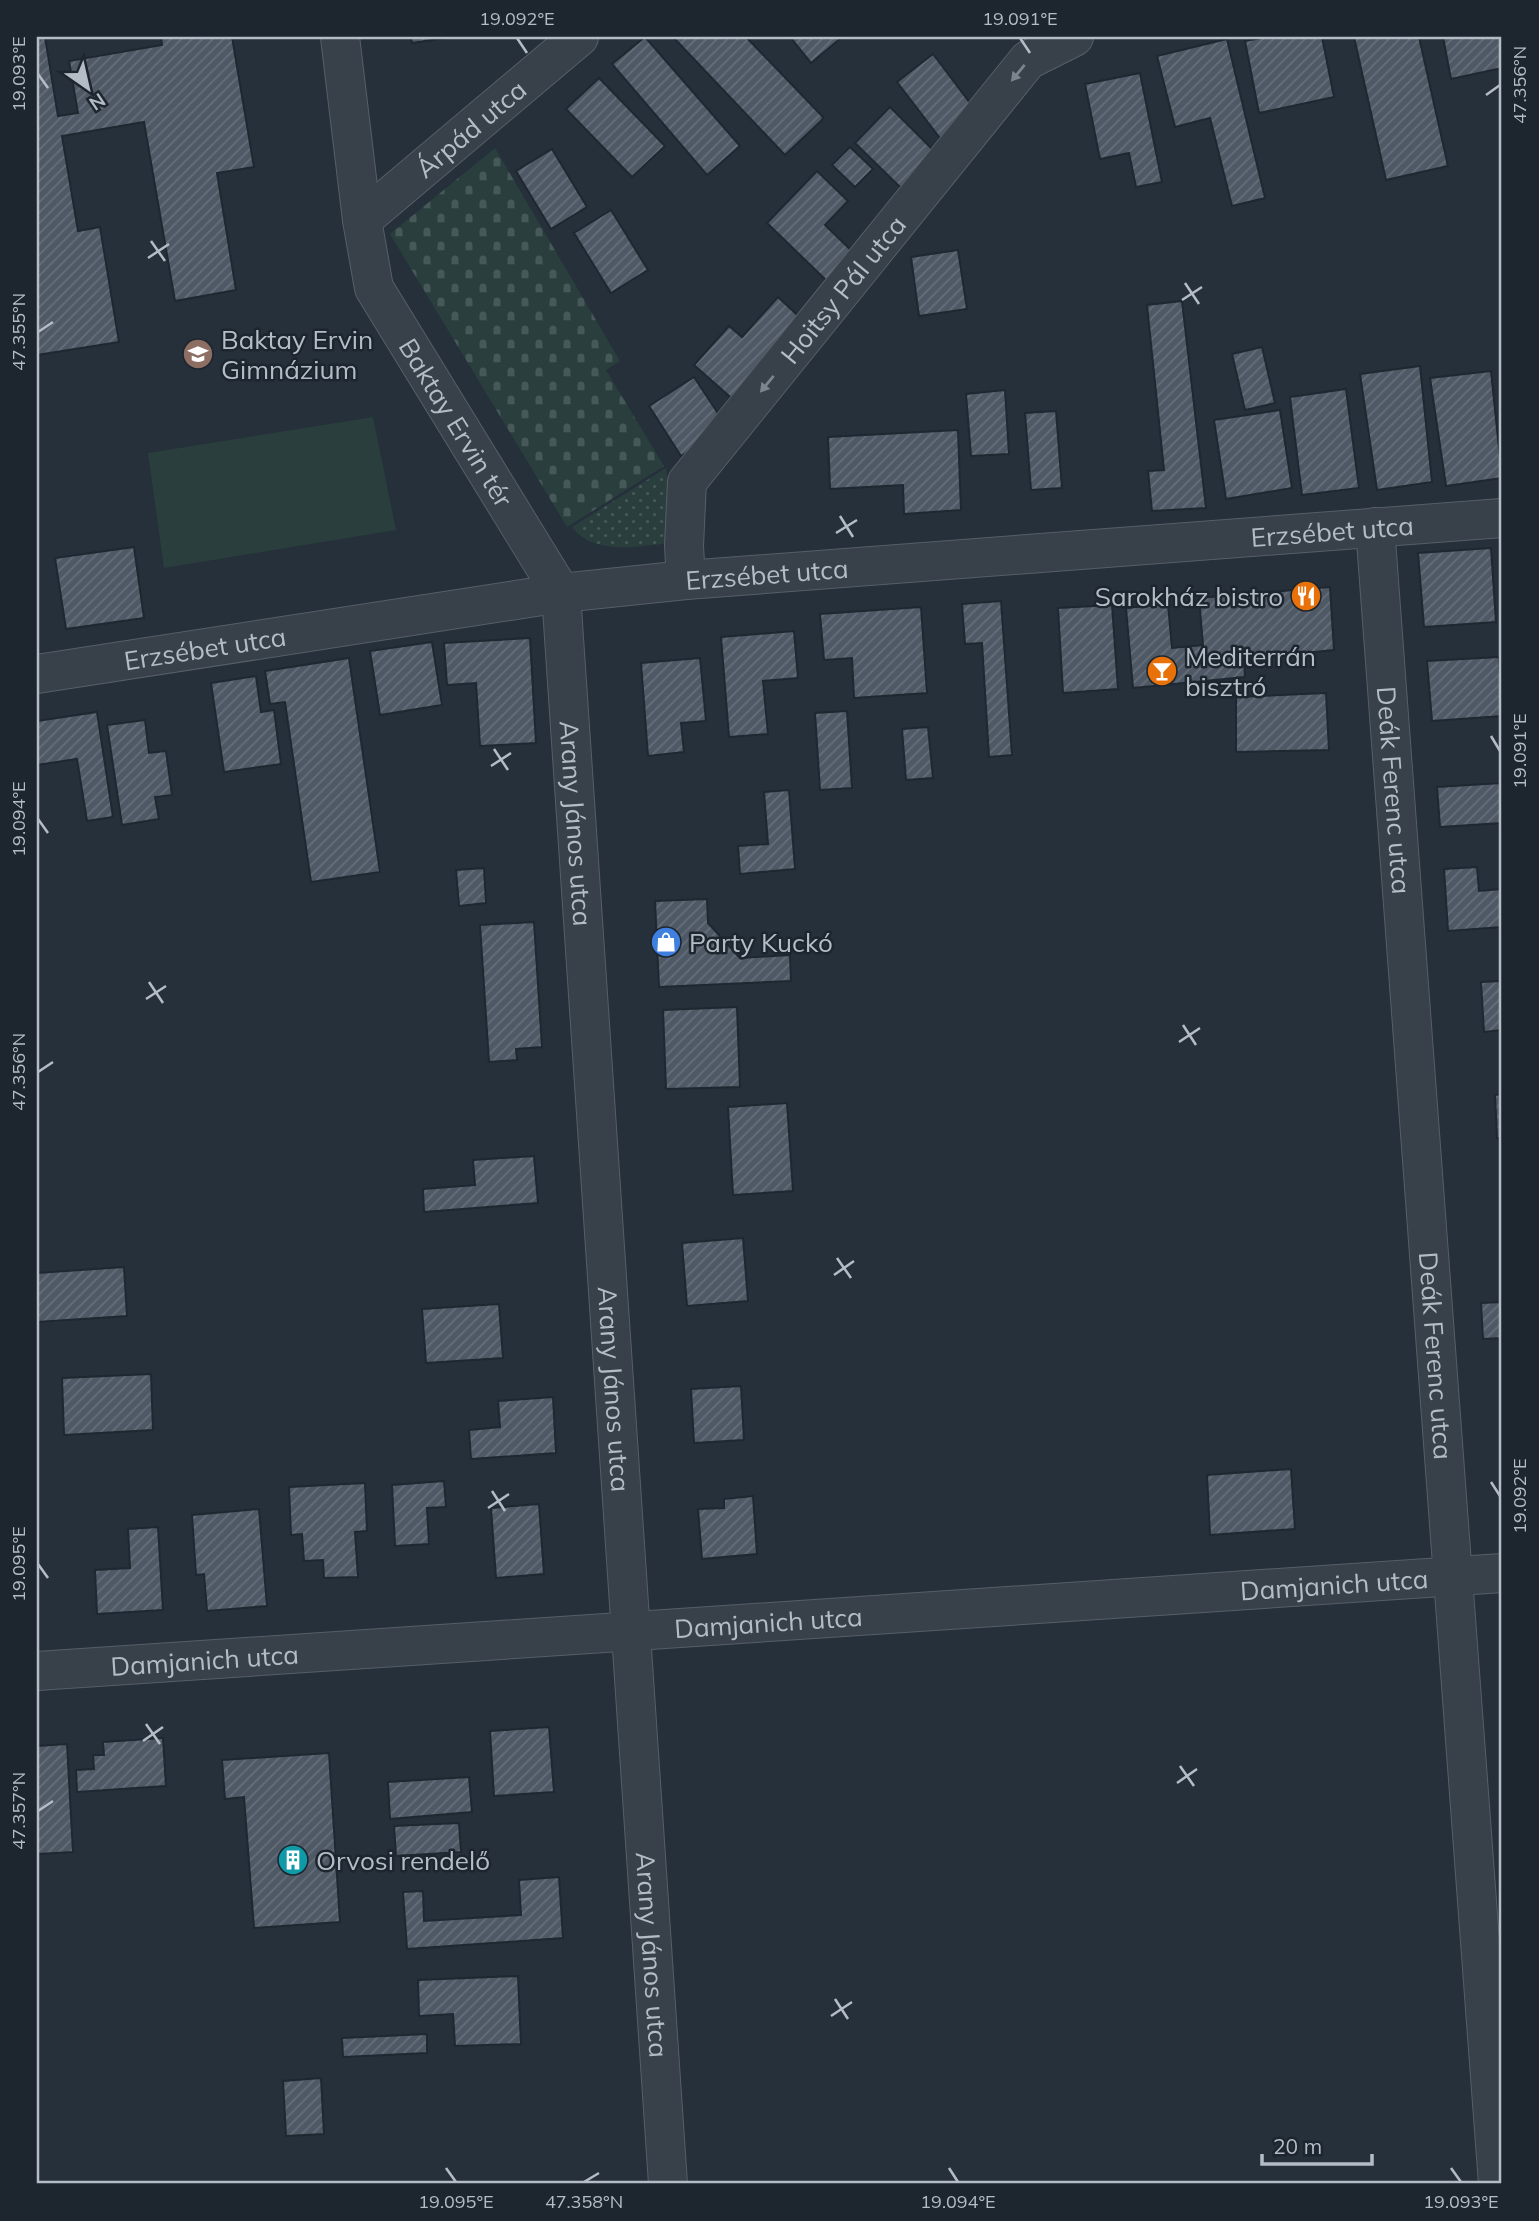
<svg xmlns="http://www.w3.org/2000/svg" width="1539" height="2221" font-family="Mulish,sans-serif">
<defs>
<pattern id="grass-dots" width="8" height="8" patternUnits="userSpaceOnUse" patternTransform="scale(1.75)"><rect width="8" height="8" fill="#293e3d"/><path d="M2 2h.1M6 6h.1" fill="none" stroke="#465858" stroke-width="1.8" stroke-linecap="round"/></pattern>
<pattern id="cemetery-stones" width="16" height="16" patternUnits="userSpaceOnUse" patternTransform="scale(1.75)"><rect width="16" height="16" fill="#293e3d"/><path d="M2 7V4a2 2 0 0 1 4 0v3zM10 15v-3a2 2 0 0 1 4 0v3z" fill="#465858"/></pattern>
<pattern id="building-hatch" width="6" height="6" patternUnits="userSpaceOnUse" patternTransform="scale(1.75)"><rect width="6" height="6" fill="#4e5965"/><path d="M-1 1l2-2M0 6l6-6M5 7l2-2" fill="none" stroke="#656f7a"/></pattern>
</defs>
<rect width="100%" height="100%" fill="#25303a"/>
<path fill="url(#grass-dots)" d="M666 468 676 542C644 546 594 557 572 527Z"/>
<polygon fill="url(#cemetery-stones)" points="495,148 620,361 606,370 664,466 567,527 390,234"/>
<polygon fill="#293e3d" points="373,417 396,530 164,568 148,453"/>
<g fill="url(#building-hatch)" stroke="#1f2831" stroke-width="2">
<polygon points="37,37 45,37 58,116 78,113 69,61 162,45 161,37 232,37 254,167 217,173 236,290 175,301 144,122 62,136 78,231 100,227 119,342 37,355"/>
<polygon points="411,37 452,37 412,43"/>
<polygon points="645,37 740,146 707,175 612,64"/>
<polygon points="673,37 746,37 823,117 822,120 785,155"/>
<polygon points="790,37 840,37 841,38 811,63"/>
<polygon points="1267,37 1322,37 1334,97 1259,113 1245,41"/>
<polygon points="1354,37 1419,37 1448,166 1386,180"/>
<polygon points="1443,37 1502,37 1502,68 1451,79"/>
<polygon points="1227,39 1265,198 1232,206 1210,118 1175,127 1157,56"/>
<polygon points="933,54 979,115 943,142 897,82"/>
<polygon points="1140,73 1162,182 1136,187 1129,153 1100,159 1085,84"/>
<polygon points="599,78 665,146 632,177 566,109"/>
<polygon points="890,107 938,155 903,190 855,143"/>
<polygon points="850,147 873,169 855,187 832,165"/>
<polygon points="552,149 587,207 551,229 516,171"/>
<polygon points="817,171 848,201 825,225 856,255 829,283 767,223"/>
<polygon points="611,210 648,270 611,293 574,233"/>
<polygon points="958,250 967,309 919,316 911,257"/>
<polygon points="778,297 808,325 737,403 694,365 729,326 742,337"/>
<polygon points="1182,301 1206,508 1152,511 1148,471 1164,470 1147,305"/>
<polygon points="1262,347 1275,403 1245,410 1232,354"/>
<polygon points="1420,366 1432,482 1377,490 1360,374"/>
<polygon points="1491,371 1502,478 1446,486 1430,378"/>
<polygon points="694,377 727,427 681,456 649,406"/>
<polygon points="1346,389 1359,488 1302,495 1290,397"/>
<polygon points="1005,390 1009,454 971,456 966,394"/>
<polygon points="1280,410 1292,488 1226,499 1214,420"/>
<polygon points="1056,411 1062,488 1031,490 1025,413"/>
<polygon points="958,430 961,510 904,514 903,485 830,489 828,437"/>
<polygon points="134,547 144,618 66,629 55,558"/>
<polygon points="1491,548 1496,622 1424,627 1418,553"/>
<polygon points="1330,587 1334,650 1244,659 1245,677 1133,688 1126,608 1168,604 1172,648 1203,645 1199,598"/>
<polygon points="1001,601 1012,755 989,757 982,643 965,644 962,604"/>
<polygon points="1112,605 1118,689 1063,693 1058,608"/>
<polygon points="921,607 927,693 854,698 852,658 824,660 820,614"/>
<polygon points="794,631 798,678 763,681 768,734 729,737 721,637"/>
<polygon points="530,638 536,743 480,746 476,683 447,685 444,643"/>
<polygon points="432,642 442,705 380,715 370,651"/>
<polygon points="1499,657 1502,716 1432,721 1427,661"/>
<polygon points="349,658 380,872 311,882 285,702 270,704 265,671"/>
<polygon points="700,658 706,721 681,723 684,752 648,756 641,663"/>
<polygon points="256,676 261,712 274,710 281,764 224,772 211,683"/>
<polygon points="1326,693 1329,750 1236,752 1236,697"/>
<polygon points="847,711 852,788 820,790 815,713"/>
<polygon points="97,712 113,817 87,821 77,759 37,765 37,721"/>
<polygon points="145,720 149,753 166,751 172,795 155,797 159,819 122,825 107,725"/>
<polygon points="928,727 933,778 906,780 902,729"/>
<polygon points="1502,783 1502,823 1440,827 1437,787"/>
<polygon points="789,790 795,869 740,874 738,846 768,844 764,792"/>
<polygon points="1477,867 1479,891 1502,889 1502,927 1448,931 1444,869"/>
<polygon points="484,868 486,903 459,906 456,870"/>
<polygon points="707,899 708,923 740,958 790,955 791,981 659,987 655,901"/>
<polygon points="534,922 542,1047 516,1049 517,1060 489,1062 480,925"/>
<polygon points="1502,981 1502,1030 1484,1032 1481,982"/>
<polygon points="737,1007 740,1087 666,1089 663,1010"/>
<polygon points="1502,1094 1502,1138 1497,1138 1495,1095"/>
<polygon points="787,1103 793,1191 733,1195 728,1107"/>
<polygon points="534,1156 538,1203 424,1212 423,1189 475,1185 473,1160"/>
<polygon points="743,1238 748,1301 687,1306 682,1243"/>
<polygon points="124,1267 127,1316 37,1322 37,1273"/>
<polygon points="1502,1302 1502,1338 1483,1339 1481,1303"/>
<polygon points="499,1304 503,1358 426,1363 422,1309"/>
<polygon points="151,1374 153,1430 64,1435 62,1378"/>
<polygon points="741,1386 744,1440 694,1443 691,1389"/>
<polygon points="553,1397 556,1453 471,1459 469,1430 500,1427 498,1401"/>
<polygon points="1291,1469 1295,1529 1210,1535 1207,1475"/>
<polygon points="444,1481 446,1507 427,1508 429,1544 395,1546 392,1485"/>
<polygon points="365,1483 367,1531 355,1532 358,1577 324,1578 323,1560 304,1561 302,1534 291,1535 289,1487"/>
<polygon points="753,1496 757,1554 702,1559 698,1509 724,1508 724,1499"/>
<polygon points="539,1504 544,1574 496,1578 491,1508"/>
<polygon points="259,1509 267,1606 207,1611 204,1574 196,1575 192,1515"/>
<polygon points="158,1527 163,1610 97,1614 95,1570 130,1568 128,1529"/>
<polygon points="549,1727 554,1792 494,1796 490,1731"/>
<polygon points="163,1738 166,1786 77,1792 76,1770 94,1769 93,1755 104,1755 103,1742"/>
<polygon points="67,1744 73,1852 38,1854 37,1746"/>
<polygon points="329,1753 340,1922 254,1928 244,1797 225,1799 222,1760"/>
<polygon points="469,1777 472,1812 390,1819 388,1782"/>
<polygon points="459,1823 461,1852 396,1856 394,1826"/>
<polygon points="559,1877 563,1938 407,1949 403,1892 423,1891 424,1921 521,1915 519,1880"/>
<polygon points="518,1976 521,2044 455,2046 453,2014 419,2016 418,1980"/>
<polygon points="427,2034 427,2053 343,2057 342,2038"/>
<polygon points="321,2078 324,2134 286,2136 283,2081"/>
</g>
<g fill="none" stroke-linecap="round" stroke-linejoin="round">
<g stroke="#565f68" stroke-width="40">
<g id="street">
<path id="s1" d="M340 37 362 220 374 288 561 593 668 2184"/>
<path id="s2" d="M362 220 579 37"/>
<path id="s3" d="M1375 527 1498 2184"/>
<path id="s4" d="M686 580 684 546 687 482 1028 60 1074 37"/>
<path id="s5" d="M37 674 561 593 686 580 1502 518"/>
<path id="s6" d="M37 1671 1502 1573"/>
</g>
</g>
<use href="#street" stroke="#38414a" stroke-width="38"/>
</g>
<defs><path id="oneway-solid" d="M-6-.8H1V-3.2L6.5 0L1 3.2V.8H-6Z" transform="scale(1.75)"/></defs>
<g fill="#7c858e">
<use href="#oneway-solid" transform="translate(1018 73) rotate(129)"/>
<use href="#oneway-solid" transform="translate(767 384) rotate(129)"/>
</g>
<path fill="none" stroke="#b4bcc6" stroke-width="2.5" d="M517 38 527 53M1020 38 1030 53M38 74 48 88M1486 95 1500 85M151 241 165 261M148 258 169 244M1185 283 1199 304M1182 300 1202 287M38 332 53 322M840 516 853 537M836 533 857 520M1491 736 1500 751M494 749 508 770M491 766 511 753M38 819 48 833M149 982 163 1003M146 999 166 986M1183 1025 1196 1045M1179 1042 1200 1028M38 1072 53 1062M837 1258 851 1278M834 1275 854 1261M1491 1482 1500 1496M492 1491 505 1511M488 1508 509 1494M38 1564 48 1578M146 1724 160 1744M143 1741 163 1727M1180 1766 1194 1786M1177 1783 1197 1769M38 1811 53 1801M835 1999 848 2019M831 2016 852 2002M446 2168 456 2182M949 2168 958 2182M1451 2168 1461 2182M584 2182 599 2173"/>
<defs>
<g id="school-disc" transform="scale(1.575)"><circle r="9.5" fill="#8d6e63" stroke="#1d262f"/><path d="M0-5L7-2L0 1L-7-2ZM-4 1L0 2.5L4 1V4Q0 6-4 4Z" fill="#fff"/></g>
<g id="restaurant-disc" transform="scale(1.575)"><circle r="9.5" fill="#e8710a" stroke="#1d262f"/><path d="M-5-6h1v4h1v-4h1v4h1v-4h1v5L-1.5 .5V6h-2V.5L-5-1ZM5-6V6H3V1.5H1.5Q1.5-4 5-6Z" fill="#fff"/></g>
<g id="bar-disc" transform="scale(1.575)"><circle r="9.5" fill="#e8710a" stroke="#1d262f"/><path d="M-6-5H6L.8 .8V4.5H3.5V6h-7V4.5H-.8V.8Z" fill="#fff"/></g>
<g id="shop-disc" transform="scale(1.575)"><circle r="9.5" fill="#3f7fe0" stroke="#1d262f"/><path d="M-5-2.5h2.3a2.7 3.5 0 0 1 5.4 0H5L5.5 6h-11ZM-1.5-2.5h3a1.5 2.3 0 0 0-3 0Z" fill="#fff"/></g>
<g id="building-disc" transform="scale(1.575)"><circle r="9.5" fill="#0f9aa8" stroke="#1d262f"/><path d="M-4-6H4V6H1V3H-1V6H-4ZM-2.5-4.3h1.7v1.8h-1.7ZM.8-4.3h1.7v1.8H.8ZM-2.5-1h1.7V.8h-1.7ZM.8-1h1.7V.8H.8Z" fill="#fff"/></g>
</defs>
<g fill-rule="evenodd">
<use href="#school-disc" x="198" y="354"/>
<use href="#restaurant-disc" x="1306" y="596"/>
<use href="#bar-disc" x="1162" y="671"/>
<use href="#shop-disc" x="666" y="942"/>
<use href="#building-disc" x="293" y="1860"/>
</g>
<g text-anchor="middle" dominant-baseline="central" stroke-width="5" stroke-linejoin="round" paint-order="stroke">
<g font-size="26" fill="#b4bcc6" stroke="#1d262f">
<text stroke="none"><textPath href="#s2" startOffset="142">Árpád utca</textPath></text>
<text stroke="none"><textPath href="#s4" startOffset="346">Hoitsy Pál utca</textPath></text>
<text stroke="none"><textPath href="#s1" startOffset="411">Baktay Ervin tér</textPath></text>
<text stroke="none"><textPath href="#s5" startOffset="1304">Erzsébet utca</textPath></text>
<text stroke="none"><textPath href="#s5" startOffset="737">Erzsébet utca</textPath></text>
<text stroke="none"><textPath href="#s5" startOffset="170">Erzsébet utca</textPath></text>
<text stroke="none"><textPath href="#s3" startOffset="264">Deák Ferenc utca</textPath></text>
<text stroke="none"><textPath href="#s1" startOffset="842">Arany János utca</textPath></text>
<text stroke="none"><textPath href="#s3" startOffset="831">Deák Ferenc utca</textPath></text>
<text stroke="none"><textPath href="#s1" startOffset="1409">Arany János utca</textPath></text>
<text stroke="none"><textPath href="#s6" startOffset="1300">Damjanich utca</textPath></text>
<text stroke="none"><textPath href="#s6" startOffset="733">Damjanich utca</textPath></text>
<text stroke="none"><textPath href="#s6" startOffset="168">Damjanich utca</textPath></text>
<text stroke="none"><textPath href="#s1" startOffset="1976">Arany János utca</textPath></text>
</g>
<g font-size="26" fill="#b4bcc6" stroke="#1d262f" text-anchor="start">
<text x="221" y="339">Baktay Ervin<tspan x="221" dy="30">Gimnázium</tspan></text>
<text x="1283" y="596" text-anchor="end">Sarokház bistro</text>
<text x="1185" y="656">Mediterrán<tspan x="1185" dy="30">bisztró</tspan></text>
<text x="689" y="942">Party Kuckó</text>
<text x="316" y="1860">Orvosi rendelő</text>
</g>
</g>
<rect width="1539" height="2221" fill="none" stroke="#1d262f" stroke-width="77"/>
<g transform="translate(88 88) rotate(146)" stroke="#1d262f" stroke-width="5" paint-order="stroke">
<path d="M0-5L12 26L0 18L-12 26Z" fill="#b4bcc6"/>
<text y="-10" font-size="19" font-weight="bold" text-anchor="middle" fill="#b4bcc6">N</text>
</g>
<path d="M1262 2154v10h110v-10" fill="none" stroke="#b4bcc6" stroke-width="3.5"/>
<text x="1273" y="2154" font-size="21" fill="#b4bcc6" stroke="#1d262f" stroke-width="5" paint-order="stroke">20 m</text>
<rect x="38" y="38" width="1462" height="2144" fill="none" stroke="#b4bcc6" stroke-width="2.5"/>
<g font-size="18" text-anchor="middle" fill="#b4bcc6">
<text x="517" y="25">19.092°E</text>
<text x="1020" y="25">19.091°E</text>
<text transform="translate(19 74) rotate(-90)" y="6">19.093°E</text>
<text transform="translate(1520 85) rotate(-90)" y="6">47.356°N</text>
<text transform="translate(19 332) rotate(-90)" y="6">47.355°N</text>
<text transform="translate(1520 751) rotate(-90)" y="6">19.091°E</text>
<text transform="translate(19 819) rotate(-90)" y="6">19.094°E</text>
<text transform="translate(19 1072) rotate(-90)" y="6">47.356°N</text>
<text transform="translate(1520 1496) rotate(-90)" y="6">19.092°E</text>
<text transform="translate(19 1564) rotate(-90)" y="6">19.095°E</text>
<text transform="translate(19 1811) rotate(-90)" y="6">47.357°N</text>
<text x="456" y="2208">19.095°E</text>
<text x="584" y="2208">47.358°N</text>
<text x="958" y="2208">19.094°E</text>
<text x="1461" y="2208">19.093°E</text>
</g>
</svg>
